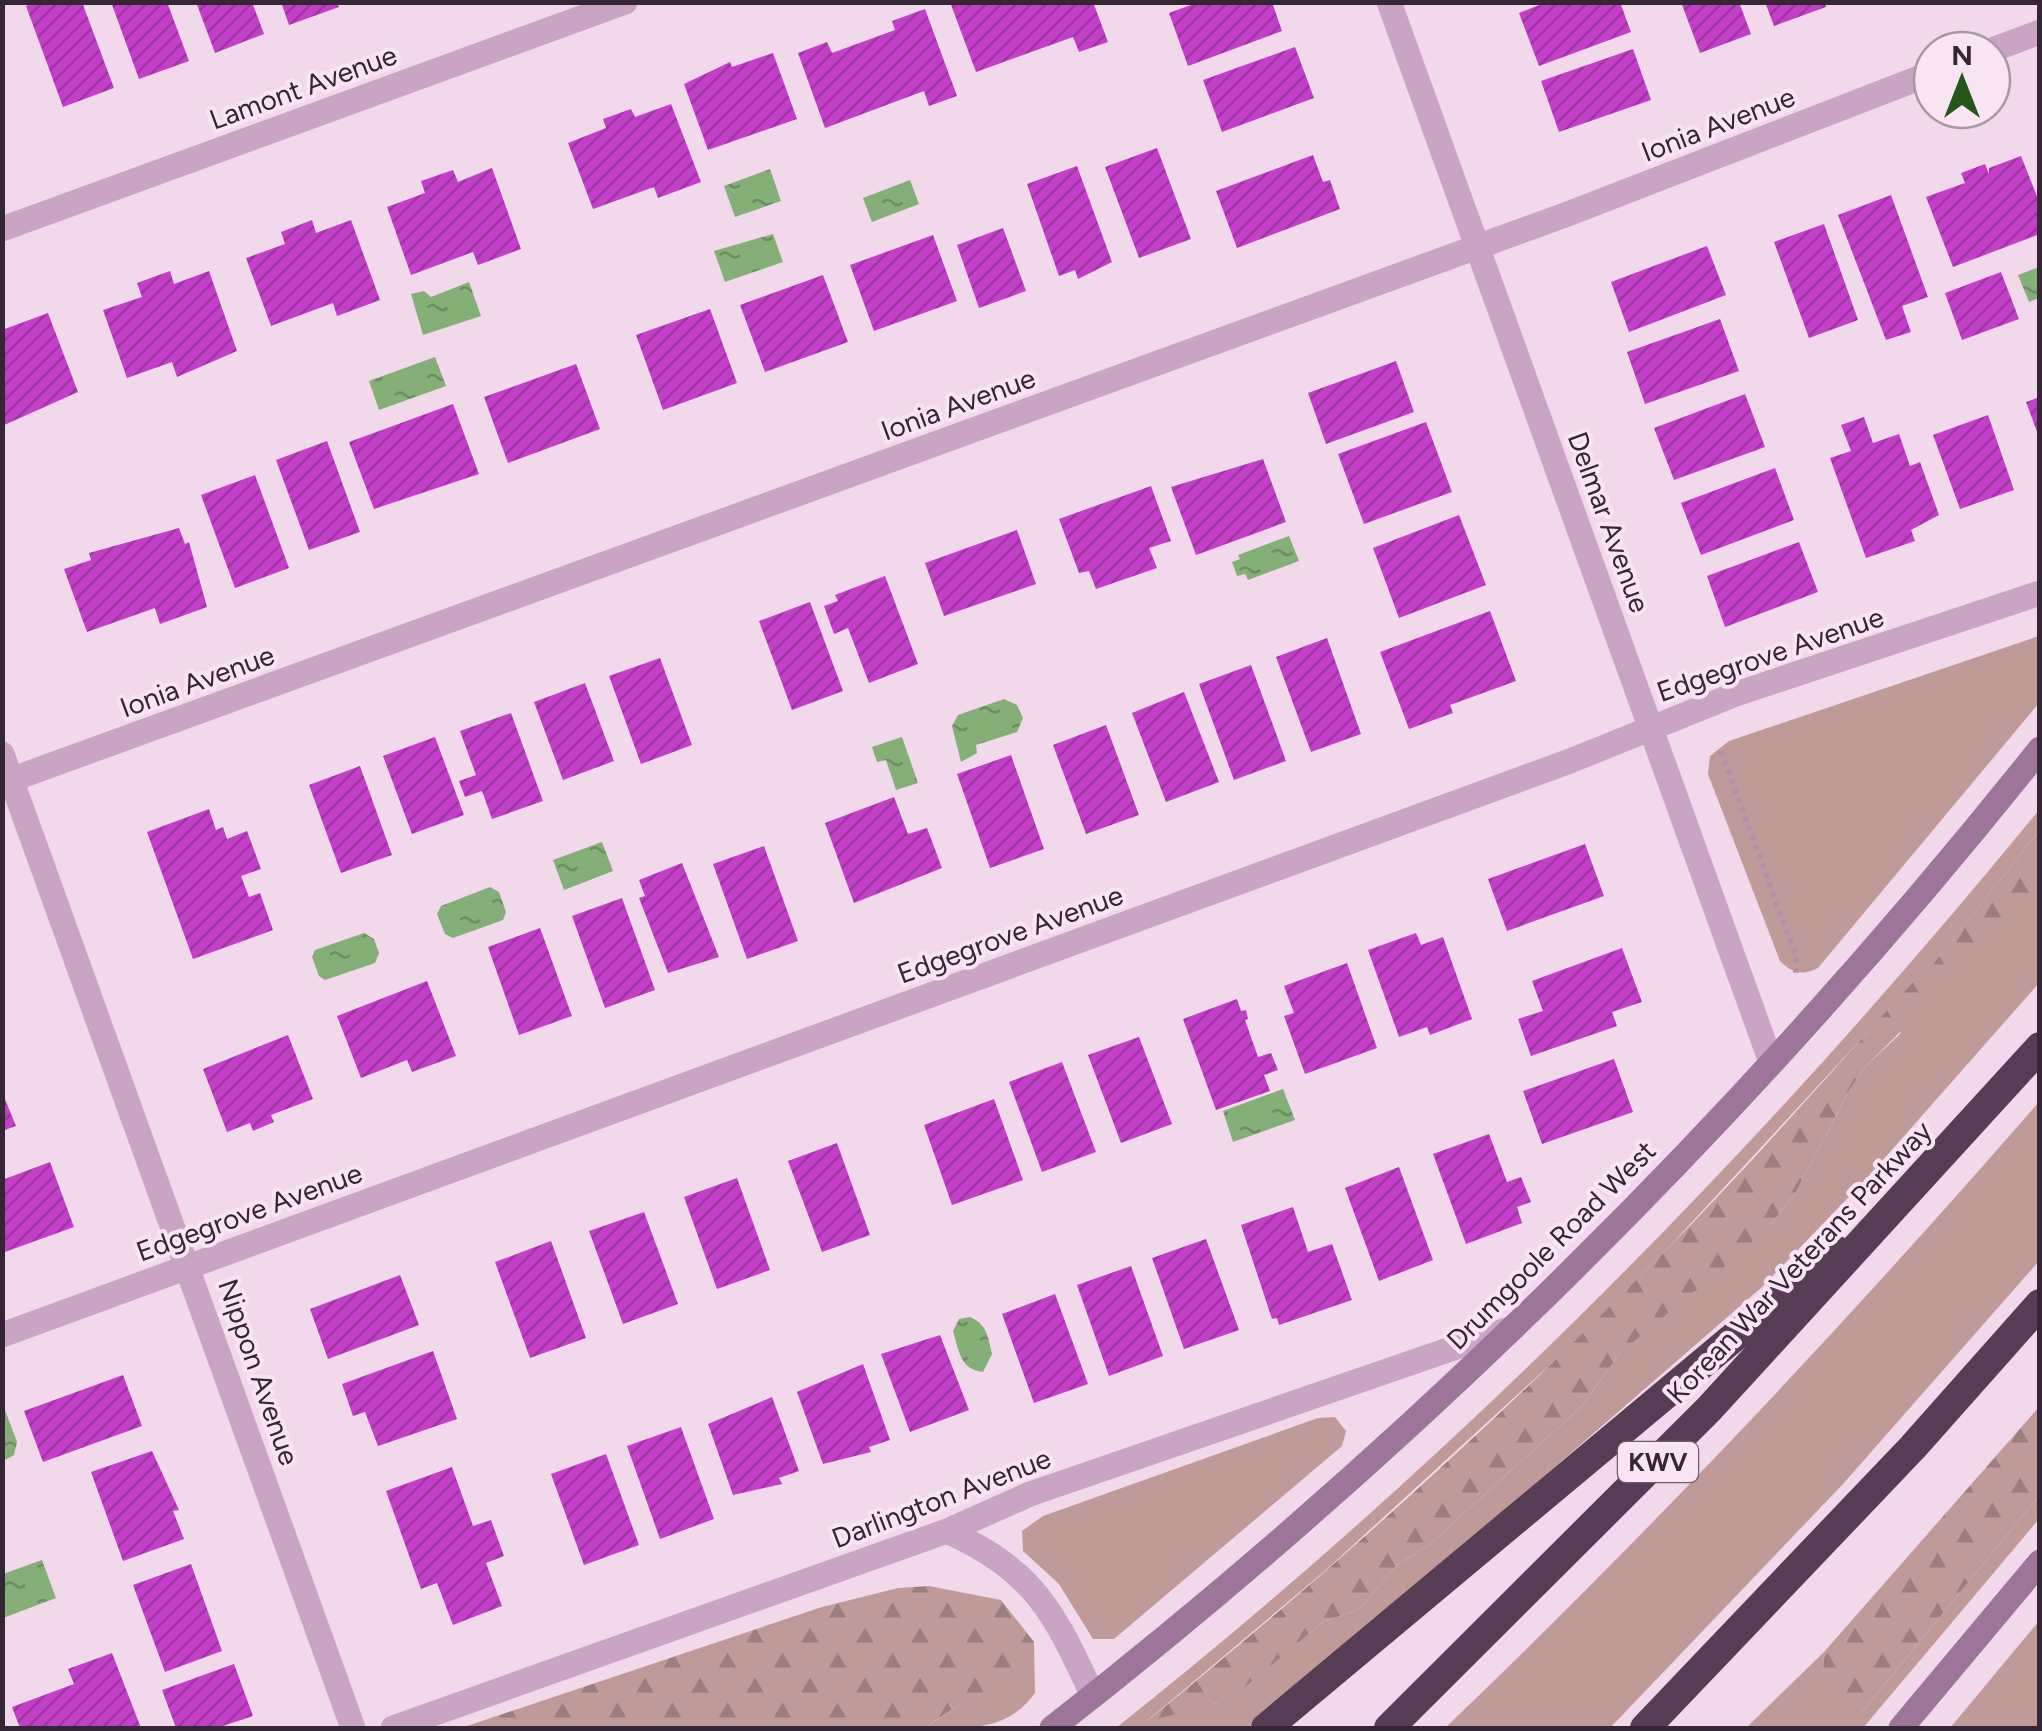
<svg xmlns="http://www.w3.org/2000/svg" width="2042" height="1731" font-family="Figtree,sans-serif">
<defs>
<pattern id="forest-firs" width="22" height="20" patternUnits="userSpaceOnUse" patternTransform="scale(2.5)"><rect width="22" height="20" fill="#c09a98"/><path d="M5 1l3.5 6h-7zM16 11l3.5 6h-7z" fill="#9d7d7d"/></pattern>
<pattern id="water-ripples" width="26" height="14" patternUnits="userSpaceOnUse" patternTransform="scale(2.5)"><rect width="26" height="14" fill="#84af76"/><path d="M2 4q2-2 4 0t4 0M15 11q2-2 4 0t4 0" fill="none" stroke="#6d8e62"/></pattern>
<pattern id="building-hatch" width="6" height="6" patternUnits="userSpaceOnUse" patternTransform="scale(2.5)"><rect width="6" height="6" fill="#c33fc8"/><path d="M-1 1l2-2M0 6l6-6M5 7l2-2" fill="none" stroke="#9f35a3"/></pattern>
</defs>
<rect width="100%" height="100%" fill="#f1d8eb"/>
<g fill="#c09a98" fill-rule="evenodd">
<path d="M2039 636V703L1818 968C1802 976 1792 973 1780 961L1708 774 1710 756 1729 741Z"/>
<path d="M2039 810V831L1934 963 1972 955 2039 907V983L1868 1177 1762 1287 1320 1671 1247 1728H1116C1457 1457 1764 1147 2039 810ZM1916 980 1900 1034 1867 1065 1850 1089 1795 1194 1771 1224 1621 1352 1582 1406 1429 1545 1397 1565 1359 1609 1323 1622 1244 1687 1216 1703 1148 1720 1327 1569 1576 1341 1667 1249Z"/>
<path d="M2039 1102V1261L1843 1484 1610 1728H1445C1653 1529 1850 1319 2039 1102Z"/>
<polygon points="1335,1417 1346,1431 1342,1446 1114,1639 1093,1639 1059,1584 1023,1551 1022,1531 1043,1516 1318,1418"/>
<polygon points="2039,1496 2039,1519 1863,1728 1746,1728 1824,1652 1823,1671 1862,1712"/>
<polygon points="2039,1621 2039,1728 1950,1728"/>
<path d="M1034 1642 1035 1693C1007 1731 974 1728 926 1728 963 1697 1008 1686 1034 1642Z"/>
</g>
<g fill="url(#forest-firs)">
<path d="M2039 831V907C2015 931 1968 969 1933 964Z"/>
<path d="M1916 979 1924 1001 1919 1013 1867 1065 1850 1089 1795 1194 1771 1224 1725 1266 1621 1352 1582 1406 1429 1545 1397 1565 1359 1609 1323 1622 1245 1687 1216 1703 1146 1722C1327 1575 1500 1419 1663 1253 1751 1165 1832 1070 1916 979Z"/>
<polygon points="2039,1407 2039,1496 1862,1712 1851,1711 1823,1671 1824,1652"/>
<path d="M929 1586 1001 1600 1034 1642C1005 1692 966 1694 926 1728H461L822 1607 898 1588Z"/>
</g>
<g fill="url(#water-ripples)">
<polygon points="770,169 781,201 735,217 724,186"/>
<polygon points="910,180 919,204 872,222 863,198"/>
<polygon points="773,234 783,262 725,282 714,251"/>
<polygon points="2039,267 2039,298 2029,302 2018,275"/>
<polygon points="469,282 481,316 423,335 411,294 424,291 431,297"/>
<polygon points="435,357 446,386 379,410 369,381"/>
<polygon points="1289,536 1299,561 1248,580 1245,574 1237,576 1232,562 1240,559 1238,555"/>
<polygon points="1004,699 1017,705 1023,718 1017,732 976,745 977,753 961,762 952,726 958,715"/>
<polygon points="902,737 918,783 896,790 886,760 877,762 872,747"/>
<polygon points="602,842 613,871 564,890 553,860"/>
<polygon points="490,887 499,892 506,912 503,920 453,938 445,934 437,914 441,906"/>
<polygon points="364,933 374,939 379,953 375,963 325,980 319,976 312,957 315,950"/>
<polygon points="1283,1089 1295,1120 1233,1142 1223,1111"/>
<path d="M970 1317C987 1324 988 1337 992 1354L983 1372C960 1369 959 1351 953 1331L959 1319Z"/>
<polygon points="3,1405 17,1442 14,1455 3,1461"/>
<polygon points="42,1560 56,1598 3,1618 3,1574"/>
</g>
<g fill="url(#building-hatch)">
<polygon points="35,2 82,2 114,88 63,107 26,6"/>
<polygon points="111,2 167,2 189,61 139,79"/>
<polygon points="196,2 252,2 264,34 215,53"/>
<polygon points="281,2 337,2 339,7 289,25"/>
<polygon points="950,2 1093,2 1108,42 1079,52 1073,37 976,72"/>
<polygon points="1199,2 1272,2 1282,31 1188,66 1169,13"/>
<polygon points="1547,2 1620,2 1631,32 1539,66 1519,13"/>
<polygon points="1681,2 1739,2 1751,34 1700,53"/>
<polygon points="1765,2 1825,2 1826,7 1774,26"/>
<polygon points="925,9 957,96 929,106 924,91 825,128 798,53 827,42 832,53 895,30 892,21"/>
<polygon points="1295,47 1314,98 1222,132 1203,80"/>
<polygon points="1633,49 1651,100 1559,132 1541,81"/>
<polygon points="773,53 797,119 708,150 684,84 730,62 732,67"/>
<polygon points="671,104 701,182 658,198 654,187 593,209 568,143 606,128 603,119 631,109 635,117"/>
<polygon points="1157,148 1191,239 1139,258 1105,167"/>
<polygon points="1313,155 1323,182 1330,180 1340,209 1237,248 1216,191"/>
<polygon points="2021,156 2040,204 2040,234 1953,267 1926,197 1965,183 1961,173 1985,164 1989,174 1989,168"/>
<polygon points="1077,166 1112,262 1078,279 1075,270 1059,276 1027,184"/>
<polygon points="492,168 521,249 478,265 473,252 411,275 387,207 425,193 421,181 453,170 458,182"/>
<polygon points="1891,195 1928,297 1902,306 1911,332 1886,340 1838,215"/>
<polygon points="312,220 316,233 351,220 380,300 337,316 333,303 271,326 246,258 285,244 281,232"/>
<polygon points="1824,224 1858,320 1809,338 1774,242"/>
<polygon points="1003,228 1026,291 979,308 957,245"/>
<polygon points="933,235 957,301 874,331 850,265"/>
<polygon points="1707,246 1726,295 1629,332 1611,282"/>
<polygon points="170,271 174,284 209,271 237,351 177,377 172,362 127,378 103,310 142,297 137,283"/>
<polygon points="2001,272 2019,319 1962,340 1945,293"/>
<polygon points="823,275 848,342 765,372 740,305"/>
<polygon points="710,309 737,383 663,410 636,335"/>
<polygon points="48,313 78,392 2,426 2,330"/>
<polygon points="1720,319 1739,371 1645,404 1627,352"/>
<polygon points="1396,361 1414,412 1326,444 1308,393"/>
<polygon points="576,364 600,429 508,463 484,397"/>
<polygon points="1745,394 1765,447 1674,480 1654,428"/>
<polygon points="2040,397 2040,436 2039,437 2026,402"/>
<polygon points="453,404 479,474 374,509 349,442"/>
<polygon points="1988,415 2014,490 1960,509 1933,435"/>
<polygon points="1864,417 1873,443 1899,434 1910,466 1920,462 1939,515 1911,530 1915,541 1866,558 1830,458 1851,451 1841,425"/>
<polygon points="1426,422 1452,492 1364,524 1338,454"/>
<polygon points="327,441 360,532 309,550 276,460"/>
<polygon points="1263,459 1286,522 1196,555 1171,487"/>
<polygon points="1775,468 1794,520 1701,555 1681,503"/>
<polygon points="255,475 289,568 235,588 201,495"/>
<polygon points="1151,486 1171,541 1149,548 1157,568 1096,589 1089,571 1079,573 1059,519"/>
<polygon points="1459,515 1486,585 1399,618 1373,548"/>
<polygon points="179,528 185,544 189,542 207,607 160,624 155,608 87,632 64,569 91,560 89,553"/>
<polygon points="1017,530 1036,584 944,616 925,563"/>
<polygon points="1799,542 1818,592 1725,627 1707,576"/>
<polygon points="885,576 918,664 869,683 848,628 834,634 824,606 838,601 835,595"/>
<polygon points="810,602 843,691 792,710 759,621"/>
<polygon points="1490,611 1516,681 1450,705 1453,713 1409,729 1380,652"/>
<polygon points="1327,638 1361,734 1311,752 1276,657"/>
<polygon points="660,658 692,745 641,764 609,676"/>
<polygon points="1251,665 1286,761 1234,780 1199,684"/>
<polygon points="585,683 614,761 563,780 534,702"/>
<polygon points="1184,692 1219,782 1166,802 1132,713"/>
<polygon points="511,713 543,801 492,819 482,791 465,797 459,781 476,775 460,731"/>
<polygon points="1106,725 1139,815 1086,834 1053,745"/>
<polygon points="435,737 464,815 412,834 383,756"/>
<polygon points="1011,755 1044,849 990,868 957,774"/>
<polygon points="360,766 392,855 341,873 309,785"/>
<polygon points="894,797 908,834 927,828 942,868 854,903 825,823"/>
<polygon points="209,809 216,830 223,827 227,839 247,831 261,869 241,876 249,897 260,893 273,930 193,959 147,832"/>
<polygon points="1585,844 1604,896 1507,931 1488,879"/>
<polygon points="764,846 798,941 747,959 713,864"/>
<polygon points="682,863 719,957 668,973 639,898 645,896 639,880"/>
<polygon points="622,898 655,990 605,1008 572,916"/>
<polygon points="540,928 572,1016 519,1035 488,947"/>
<polygon points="1416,933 1421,945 1443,937 1472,1019 1430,1035 1427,1027 1399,1037 1368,950"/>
<polygon points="1622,948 1642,1002 1612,1012 1617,1026 1531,1056 1518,1019 1543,1011 1532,981"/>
<polygon points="1347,963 1377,1048 1305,1074 1284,1016 1294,1013 1284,986"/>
<polygon points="427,981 456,1056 412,1072 407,1060 361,1078 337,1016"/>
<polygon points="1237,999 1241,1011 1246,1010 1248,1019 1245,1020 1258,1057 1271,1053 1278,1070 1264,1075 1270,1091 1216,1110 1183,1019"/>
<polygon points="288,1035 313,1099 271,1115 274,1122 253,1131 250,1123 227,1132 203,1069"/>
<polygon points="1139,1037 1172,1124 1121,1143 1088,1055"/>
<polygon points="1614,1059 1633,1112 1542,1144 1523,1091"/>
<polygon points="1062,1062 1096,1152 1042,1172 1009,1082"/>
<polygon points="2,1092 16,1126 2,1131"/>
<polygon points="994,1099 1023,1180 952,1205 924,1125"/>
<polygon points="1489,1134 1507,1182 1521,1177 1531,1202 1517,1207 1522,1223 1466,1244 1433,1154"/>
<polygon points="837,1143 870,1235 822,1252 788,1161"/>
<polygon points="50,1162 74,1227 2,1253 2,1180"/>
<polygon points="1399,1167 1433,1260 1379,1281 1345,1188"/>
<polygon points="737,1178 770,1270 717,1289 684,1197"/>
<polygon points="1293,1207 1308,1252 1332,1244 1352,1300 1279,1325 1277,1318 1272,1319 1241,1225"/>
<polygon points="644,1212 678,1304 623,1324 589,1231"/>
<polygon points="1206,1239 1239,1330 1184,1349 1152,1258"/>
<polygon points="551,1241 586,1338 530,1358 495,1262"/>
<polygon points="1131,1266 1163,1356 1109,1376 1077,1285"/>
<polygon points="400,1275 419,1325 328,1359 310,1309"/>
<polygon points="1055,1294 1088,1384 1034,1403 1002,1314"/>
<polygon points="940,1335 969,1410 910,1432 881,1354"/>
<polygon points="433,1351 457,1419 378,1446 365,1412 353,1416 342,1384"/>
<polygon points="863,1364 890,1440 869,1447 871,1452 823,1464 797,1392"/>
<polygon points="123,1375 142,1426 43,1462 24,1411"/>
<polygon points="772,1397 799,1471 779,1478 782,1484 733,1495 708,1424"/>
<polygon points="681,1427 714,1519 660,1539 627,1446"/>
<polygon points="152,1451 179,1510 173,1511 184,1539 123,1561 91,1472"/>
<polygon points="606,1454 639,1545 584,1565 551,1474"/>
<polygon points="452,1467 473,1526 491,1520 504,1556 486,1563 502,1606 453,1625 437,1583 421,1589 386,1491"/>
<polygon points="191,1564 222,1651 165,1672 133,1585"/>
<polygon points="112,1653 141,1728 20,1728 12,1707 74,1684 68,1669"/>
<polygon points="234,1664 253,1716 217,1728 176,1728 162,1690"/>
</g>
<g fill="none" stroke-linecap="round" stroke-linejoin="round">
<polyline stroke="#b58eaf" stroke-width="6" stroke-dasharray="5 5" stroke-linecap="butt" points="1721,751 1796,956 1796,973"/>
<g stroke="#c9a4c3" stroke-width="25">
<polyline points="1389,2 1771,1062"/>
<polyline points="1992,50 2040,32"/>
<polyline points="2,229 625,2"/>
<polyline points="2,754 353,1728"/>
<polyline points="2,783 1565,215 1932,73"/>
<polyline points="2,1335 1570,761 1736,694 2040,593"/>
<path d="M947 1531C1035 1571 1054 1612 1093 1696"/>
<polyline points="393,1728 947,1531 1030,1494 1512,1328"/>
</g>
<g stroke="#9d7599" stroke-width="25">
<path d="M1052 1728C1417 1443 1751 1112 2040 749"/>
<polyline points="1901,1728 2040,1562"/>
</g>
<g stroke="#563c55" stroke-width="30">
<polyline points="1266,1728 1837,1251"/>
<polyline points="1389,1728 1709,1409 2040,1047"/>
<polyline points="1645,1728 1913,1447 2040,1304"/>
</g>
</g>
<g text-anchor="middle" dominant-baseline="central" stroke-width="8" stroke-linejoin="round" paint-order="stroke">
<rect fill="#f9e4f4" stroke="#6f5f6e" stroke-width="2.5" x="1618" y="1442" width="80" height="40" rx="8"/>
<g font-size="25" font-weight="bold" fill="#342634">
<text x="1658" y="1462">KWV</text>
</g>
<g font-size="28" fill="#342634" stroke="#f9e4f4">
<text transform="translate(303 87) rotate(-20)">Lamont Avenue</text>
<text transform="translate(1718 124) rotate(-21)">Ionia Avenue</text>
<text transform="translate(958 404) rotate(-20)">Ionia Avenue</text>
<text transform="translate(1609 522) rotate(70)">Delmar Avenue</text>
<text transform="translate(1770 654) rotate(-19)">Edgegrove Avenue</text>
<text transform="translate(197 681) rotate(-20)">Ionia Avenue</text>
<text transform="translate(1010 934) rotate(-20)">Edgegrove Avenue</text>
<text transform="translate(249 1212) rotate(-20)">Edgegrove Avenue</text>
<text transform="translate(1551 1245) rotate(-45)">Drumgoole Road West</text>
<text transform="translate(1799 1262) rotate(-47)">Korean War Veterans Parkway</text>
<text transform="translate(259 1372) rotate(71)">Nippon Avenue</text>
<text transform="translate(941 1498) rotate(-21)">Darlington Avenue</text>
</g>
</g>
<rect width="2042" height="1731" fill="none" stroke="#342634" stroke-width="10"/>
<g transform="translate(1962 80)"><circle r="48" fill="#f9e4f4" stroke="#aa98a7" stroke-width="2.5"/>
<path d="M0-8L18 38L0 25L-18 38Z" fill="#27561b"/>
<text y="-15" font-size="28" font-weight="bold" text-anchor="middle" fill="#342634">N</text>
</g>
</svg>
